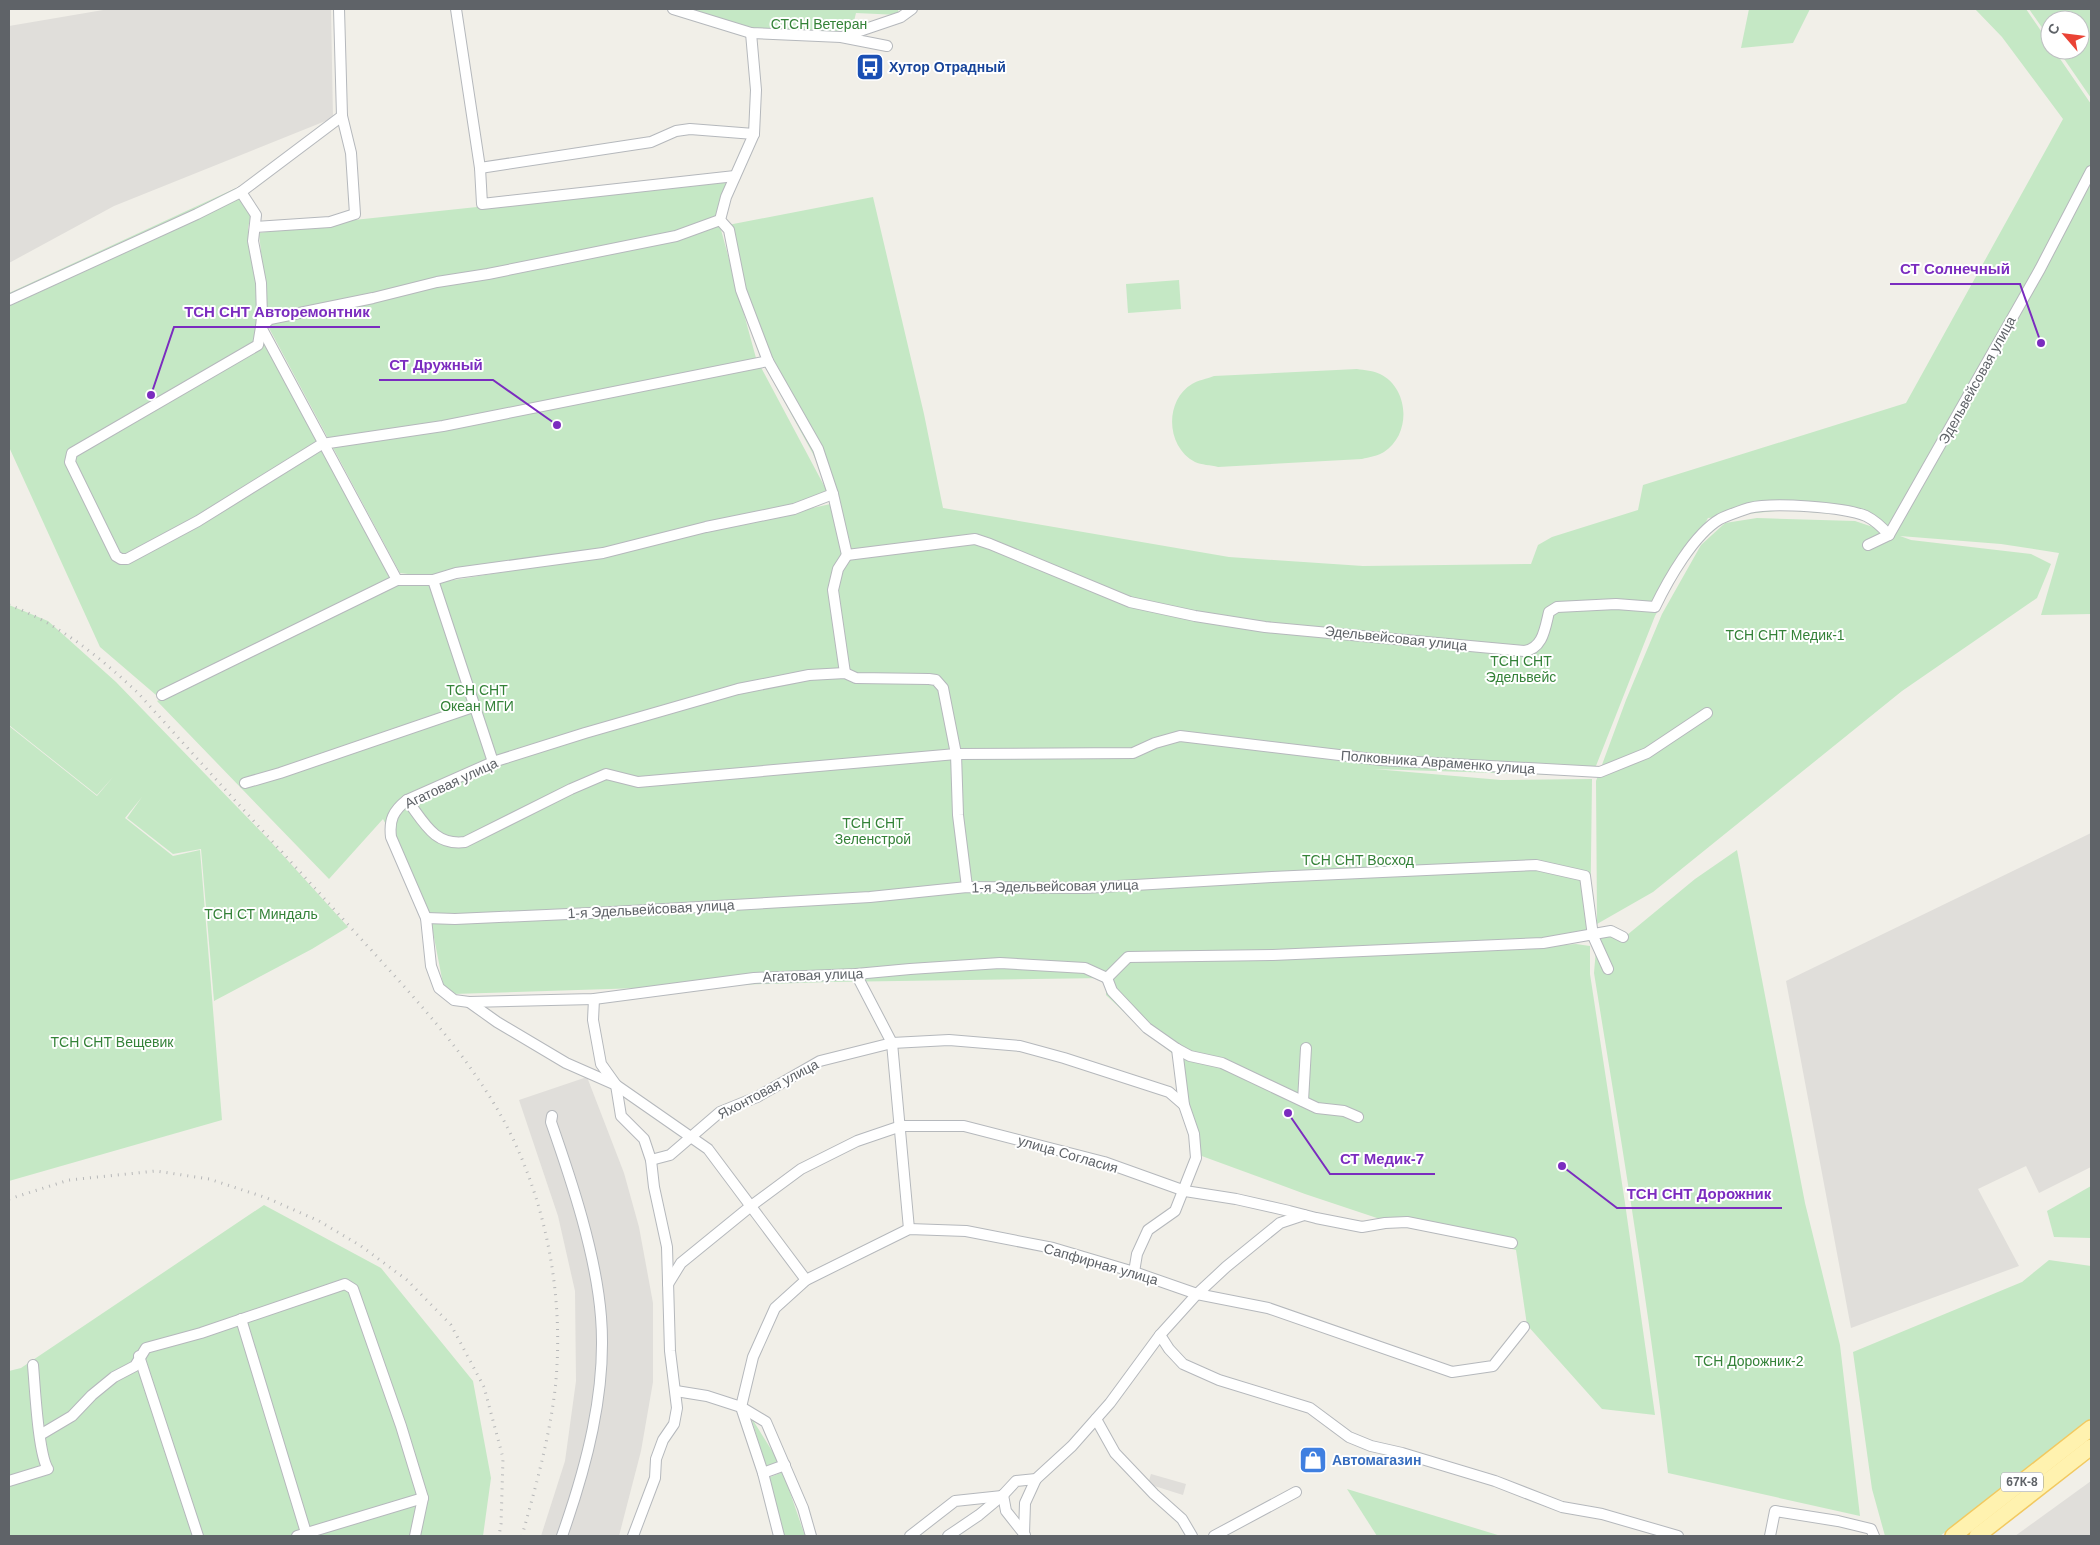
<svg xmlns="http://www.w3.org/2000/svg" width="2100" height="1545" font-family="Helvetica,sans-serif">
<rect width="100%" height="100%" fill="#f1efe8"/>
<g fill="#e0deda">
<polygon points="109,9 331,9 333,118 114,206 9,263 9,26"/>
<polygon points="2091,833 2091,1167 2039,1193 2026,1166 1978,1189 2019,1266 1851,1328 1786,981"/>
<polygon points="587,1077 624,1173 639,1227 653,1303 653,1382 641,1451 619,1536 541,1536 565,1461 576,1381 575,1291 558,1216 519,1100"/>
<polygon points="1151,1474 1186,1484 1183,1495 1148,1484"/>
<polygon points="2091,1481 2091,1536 2015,1536"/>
</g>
<g fill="#c5e8c5">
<polygon points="664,9 898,9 899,15 856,13 853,25 839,39 787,37 680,14"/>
<polygon points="1749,9 1810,9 1793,43 1741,48"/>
<polygon points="1975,9 2026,9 2050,44 2050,50 2054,50 2091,104 2091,614 2041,615 2059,553 2001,544 1900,536 1911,540 2031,554 2051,564 2037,598 1902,691 1653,892 1597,924 1596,781 1626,700 1662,614 1701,545 1725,523 1757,518 1855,521 1882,530 1858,516 1785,510 1708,518 1655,616 1592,776 1374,769 1501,780 1592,779 1590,940 1232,959 1478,951 1576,944 1590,946 1590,974 1625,1203 1655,1415 1602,1409 1527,1325 1516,1250 1380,1219 1305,1194 1199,1155 1173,1054 1141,1028 1106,995 1106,978 830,982 453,994 443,984 431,922 407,864 383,819 329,879 157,701 398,583 429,584 621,553 709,531 835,503 813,454 760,357 728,225 873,197 924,414 943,508 1229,557 1363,566 1531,564 1538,545 1552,537 1638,510 1643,485 1906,403 2063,119 2002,37"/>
<polygon points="2029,9 2091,9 2091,98 2058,50 2080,50 2080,20 2050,20 2050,39"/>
<path d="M730 180 720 226 756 358 828 493C702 536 563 555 431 577L400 573 269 328 259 233 354 220Z"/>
<polygon points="236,188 251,215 248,228 264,342 393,579 156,695 100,647 9,447 9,293"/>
<polygon points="1179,280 1181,309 1128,313 1126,284"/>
<path d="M1357 369C1364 370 1374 371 1380 374 1409 388 1412 434 1384 452 1378 456 1369 457 1362 459L1218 467C1211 465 1201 465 1195 462 1166 447 1164 401 1192 384 1198 380 1207 379 1214 376Z"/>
<polygon points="9,605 48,621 116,682 270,841 348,927 312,949 214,1001 201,849 173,854 127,818 142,797 125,818 173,856 200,850 222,1120 9,1181 9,726 97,796 113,777 97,795 9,725"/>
<path d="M1737 850 1805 1203 1840 1345 1860 1516 1668 1473C1649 1306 1621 1140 1594 973L1597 937 1612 934 1621 940 1695 879Z"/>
<polygon points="2091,1186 2091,1238 2054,1237 2047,1211"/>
<polygon points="264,1205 381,1268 473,1381 491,1478 483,1536 9,1536 9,1371 21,1368"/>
<polygon points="2049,1260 2091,1266 2091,1422 1940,1536 1885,1536 1872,1489 1853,1352 2022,1282"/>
<polygon points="751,1417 779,1462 766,1467"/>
<polygon points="783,1472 805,1536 783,1536 768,1478"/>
<polygon points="1347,1489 1501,1536 1377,1536"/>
</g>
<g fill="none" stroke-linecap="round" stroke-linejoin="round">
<g stroke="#b5b8bc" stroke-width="12">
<g id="minor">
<polyline points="456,9 480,168 482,204 735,176"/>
<polyline points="673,9 751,33 841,37 887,46"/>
<path d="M751 33 756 90 754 134 726 197 720 220 729 230 741 290 768 361 818 449 833 494 847 555 975 539 990 544 1130 602 1195 616 1265 627 1524 651C1543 649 1545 628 1549 612L1557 607 1616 604 1655 607C1668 580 1694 534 1720 519 1728 515 1740 511 1749 508 1773 502 1844 507 1866 516 1876 521 1882 527 1889 535"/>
<polyline points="842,37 901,17 912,9"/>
<polyline points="480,168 651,142 676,131 690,129 754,134"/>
<polyline points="241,192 256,215 253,241 261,283 262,317 261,327 397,580 433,580 493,762"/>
<polyline points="720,220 676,236 488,274 437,282 373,298 270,319 261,327 258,345 72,453 70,462 116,556 121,559 127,559 198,521 322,444 443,426 768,361"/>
<polyline points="255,227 330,222 355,214 351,153 342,116"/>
<polyline points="9,300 197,214 241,192 342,116 339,9"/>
<polyline points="1868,545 1889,535 2040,269 2091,171"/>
<polyline points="433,580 456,573 603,553 706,527 794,509 833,494"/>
<polyline points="845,673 833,590 838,569 847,555"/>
<polyline points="162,695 397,580"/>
<polyline points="245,783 280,773 473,707"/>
<path d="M407 800C424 822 434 846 465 842L571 789 606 774 638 782 956 754 1133 753 1155 743 1180 736 1381 760 1600 772 1647 753 1707 713"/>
<path d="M967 887 958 815 956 754 943 688 936 680 929 679 856 678 845 673 809 675 738 689 585 733 493 762 407 800C393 811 389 820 391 837L426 918 431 966 439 988 454 1000 469 1002 594 999 754 978 856 974 910 969 1000 963 1085 968 1107 978"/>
<polyline points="426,918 455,919 612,912 870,897 967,887 1084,888 1272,877 1536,865 1585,876 1593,936 1608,969"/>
<polyline points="856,974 892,1043 909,1229"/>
<polyline points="1107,978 1128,957 1273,955 1543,943 1611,931 1623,937"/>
<polyline points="1107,978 1112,991 1147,1028 1177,1049 1190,1056 1222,1063 1317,1108 1344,1111 1358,1117"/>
<polyline points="594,999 593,1020 601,1064 616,1085 621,1116 644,1139 651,1160 654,1187 667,1247 670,1351 677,1408 674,1424 663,1440 656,1459 655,1478 633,1536"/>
<polyline points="469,1002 497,1022 566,1063 616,1085 708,1149 806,1280"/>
<polyline points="1303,1101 1306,1048"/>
<path d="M552 1116 551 1122C572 1182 596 1254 601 1317 607 1391 586 1468 562 1536"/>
<polyline points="651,1160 670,1155 720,1112 757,1097 820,1061 892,1043 949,1040 1020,1046 1064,1058 1169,1092 1184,1105"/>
<polyline points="1134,1272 1137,1254 1148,1230 1175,1211 1196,1158 1194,1134 1184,1105 1177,1049"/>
<polyline points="668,1284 681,1263 751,1206 801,1169 857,1141 901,1126 964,1126 1104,1162 1185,1191 1236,1199 1289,1211 1316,1218 1362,1227 1385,1223 1407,1222 1512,1243"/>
<polyline points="241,1319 307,1536"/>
<polyline points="1160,1335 1169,1349 1183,1364 1219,1380 1310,1408 1349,1437 1371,1446 1402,1453 1495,1481 1562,1507 1602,1514 1678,1536"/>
<polyline points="139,1356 198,1536"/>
<polyline points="676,1391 707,1396 741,1407 766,1422 803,1508 811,1536"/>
<polyline points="1096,1419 1115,1453 1154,1494 1182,1519 1192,1536"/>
<polyline points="40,1435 72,1416 92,1395 114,1377 135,1366 146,1348 201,1333 345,1284 353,1289 401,1426 423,1498 415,1536"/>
<polyline points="763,1473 741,1407 753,1357 775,1308 806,1280 909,1229 966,1231 1053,1248 1134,1272 1197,1294 1268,1308 1452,1372 1493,1366 1524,1327"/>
<path d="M9 1481 48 1469C38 1454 35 1387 33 1365"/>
<polyline points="1003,1495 1006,1511 1025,1535"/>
<polyline points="1024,1534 1025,1503 1036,1479"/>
<polyline points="297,1536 423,1498"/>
<polyline points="779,1536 763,1473 785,1465"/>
<polyline points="910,1536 955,1501 1002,1496"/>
<polyline points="948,1536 979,1515 1003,1495 1016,1481 1036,1479 1072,1446 1110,1403 1160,1335 1197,1294 1226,1267 1280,1223 1304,1215"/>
<polyline points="1214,1536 1296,1492"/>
<polyline points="1770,1536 1775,1511 1838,1521 1871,1529 1874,1536"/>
</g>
</g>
<g stroke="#f2c960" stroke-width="18">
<g id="primary">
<polyline points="1953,1536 2091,1428"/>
<polyline points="1977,1536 2091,1447"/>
</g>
</g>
<use href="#minor" stroke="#fff" stroke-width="10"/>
<use href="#primary" stroke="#fff2af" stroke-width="15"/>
<g stroke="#b6b7b8" stroke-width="3" stroke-dasharray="1 6" stroke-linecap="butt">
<path d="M9 605C58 623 101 658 138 693 209 772 281 851 352 929 400 982 450 1034 488 1094 543 1179 566 1290 555 1390 549 1440 535 1489 522 1536"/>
<polyline points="9,1199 69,1180 156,1171 209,1179 267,1198 319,1221 361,1246 407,1280 451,1325 484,1387 503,1458 501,1524 499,1536"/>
</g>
</g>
<defs>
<g id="bus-square" transform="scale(1.4375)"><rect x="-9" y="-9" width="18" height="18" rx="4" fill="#1a4fb4" stroke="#fff"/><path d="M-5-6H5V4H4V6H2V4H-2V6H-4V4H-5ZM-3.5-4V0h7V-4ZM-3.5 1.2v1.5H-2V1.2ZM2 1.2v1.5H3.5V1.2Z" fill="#fff"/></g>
<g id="shop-square" transform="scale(1.4375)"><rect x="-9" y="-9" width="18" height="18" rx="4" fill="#3f7fe0" stroke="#fff"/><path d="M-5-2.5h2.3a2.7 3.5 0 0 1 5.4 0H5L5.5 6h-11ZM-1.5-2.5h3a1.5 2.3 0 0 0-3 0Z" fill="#fff"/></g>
</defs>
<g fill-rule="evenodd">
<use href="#bus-square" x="870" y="67"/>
<use href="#shop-square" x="1313" y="1460"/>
</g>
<g text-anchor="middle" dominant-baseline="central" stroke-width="4" stroke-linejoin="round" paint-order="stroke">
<rect fill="#fff" stroke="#8f9295" stroke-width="1" x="2001" y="1472.5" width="42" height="19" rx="4"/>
<g font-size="12" font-weight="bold" fill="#5f6368">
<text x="2022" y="1482">67К-8</text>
</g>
<g font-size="14" fill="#348238" stroke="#fff">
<text x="819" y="24">СТСН Ветеран</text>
<text x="1785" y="635">ТСН СНТ Медик-1</text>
<text x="1521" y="661">ТСН СНТ<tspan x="1521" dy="16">Эдельвейс</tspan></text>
<text x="477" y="690">ТСН СНТ<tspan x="477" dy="16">Океан МГИ</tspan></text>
<text x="873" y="823">ТСН СНТ<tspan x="873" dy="16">Зеленстрой</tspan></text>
<text x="1358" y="860">ТСН СНТ Восход</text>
<text x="261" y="914">ТСН СТ Миндаль</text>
<text x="112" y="1042">ТСН СНТ Вещевик</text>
<text x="1749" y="1361">ТСН Дорожник-2</text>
</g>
<g font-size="14" font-weight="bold" fill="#164399" stroke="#fff" text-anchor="start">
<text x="889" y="67">Хутор Отрадный</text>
</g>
<g font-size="14" fill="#5f6368" stroke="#fff">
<text transform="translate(1977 380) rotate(-61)">Эдельвейсовая улица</text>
<text transform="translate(1396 638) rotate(6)">Эдельвейсовая улица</text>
<text transform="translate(1438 762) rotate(4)">Полковника Авраменко улица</text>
<text transform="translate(451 783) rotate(-25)">Агатовая улица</text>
<text transform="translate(1055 886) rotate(-1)">1-я Эдельвейсовая улица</text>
<text transform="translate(651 909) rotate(-3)">1-я Эдельвейсовая улица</text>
<text transform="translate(813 975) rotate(-2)">Агатовая улица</text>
<text transform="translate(768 1089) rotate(-28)">Яхонтовая улица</text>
<text transform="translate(1068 1154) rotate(16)">улица Согласия</text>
<text transform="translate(1101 1264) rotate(16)">Сапфирная улица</text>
</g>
<g font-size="14" font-weight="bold" fill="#366cbe" stroke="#fff" text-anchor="start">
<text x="1332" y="1460">Автомагазин</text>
</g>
</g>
<path fill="none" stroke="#7b2cbf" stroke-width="2" d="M2041 343L2020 284H1890M151 395L174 327H380M557 425L493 380H379M1288 1113L1330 1174H1435M1562 1166L1617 1208H1782"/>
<g fill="#7b2cbf" stroke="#fff" stroke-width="2">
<circle cx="2041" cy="343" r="5"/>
<circle cx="151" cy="395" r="5"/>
<circle cx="557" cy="425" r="5"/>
<circle cx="1288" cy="1113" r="5"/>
<circle cx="1562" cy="1166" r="5"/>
</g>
<g font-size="15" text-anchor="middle" font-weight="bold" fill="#7b2cbf" stroke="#fff" stroke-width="4" stroke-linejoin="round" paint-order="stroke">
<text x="1955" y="274">СТ Солнечный</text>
<text x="277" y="317">ТСН СНТ Авторемонтник</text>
<text x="436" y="370">СТ Дружный</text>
<text x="1382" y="1164">СТ Медик-7</text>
<text x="1699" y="1199">ТСН СНТ Дорожник</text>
</g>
<rect width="2100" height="1545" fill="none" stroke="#5f6368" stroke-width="20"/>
<g transform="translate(2065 35) rotate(298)"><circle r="24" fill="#ffffff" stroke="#bfc1c3"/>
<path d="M0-4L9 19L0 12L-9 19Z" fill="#ea4335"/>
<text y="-8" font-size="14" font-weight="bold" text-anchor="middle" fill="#5f6368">С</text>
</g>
</svg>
